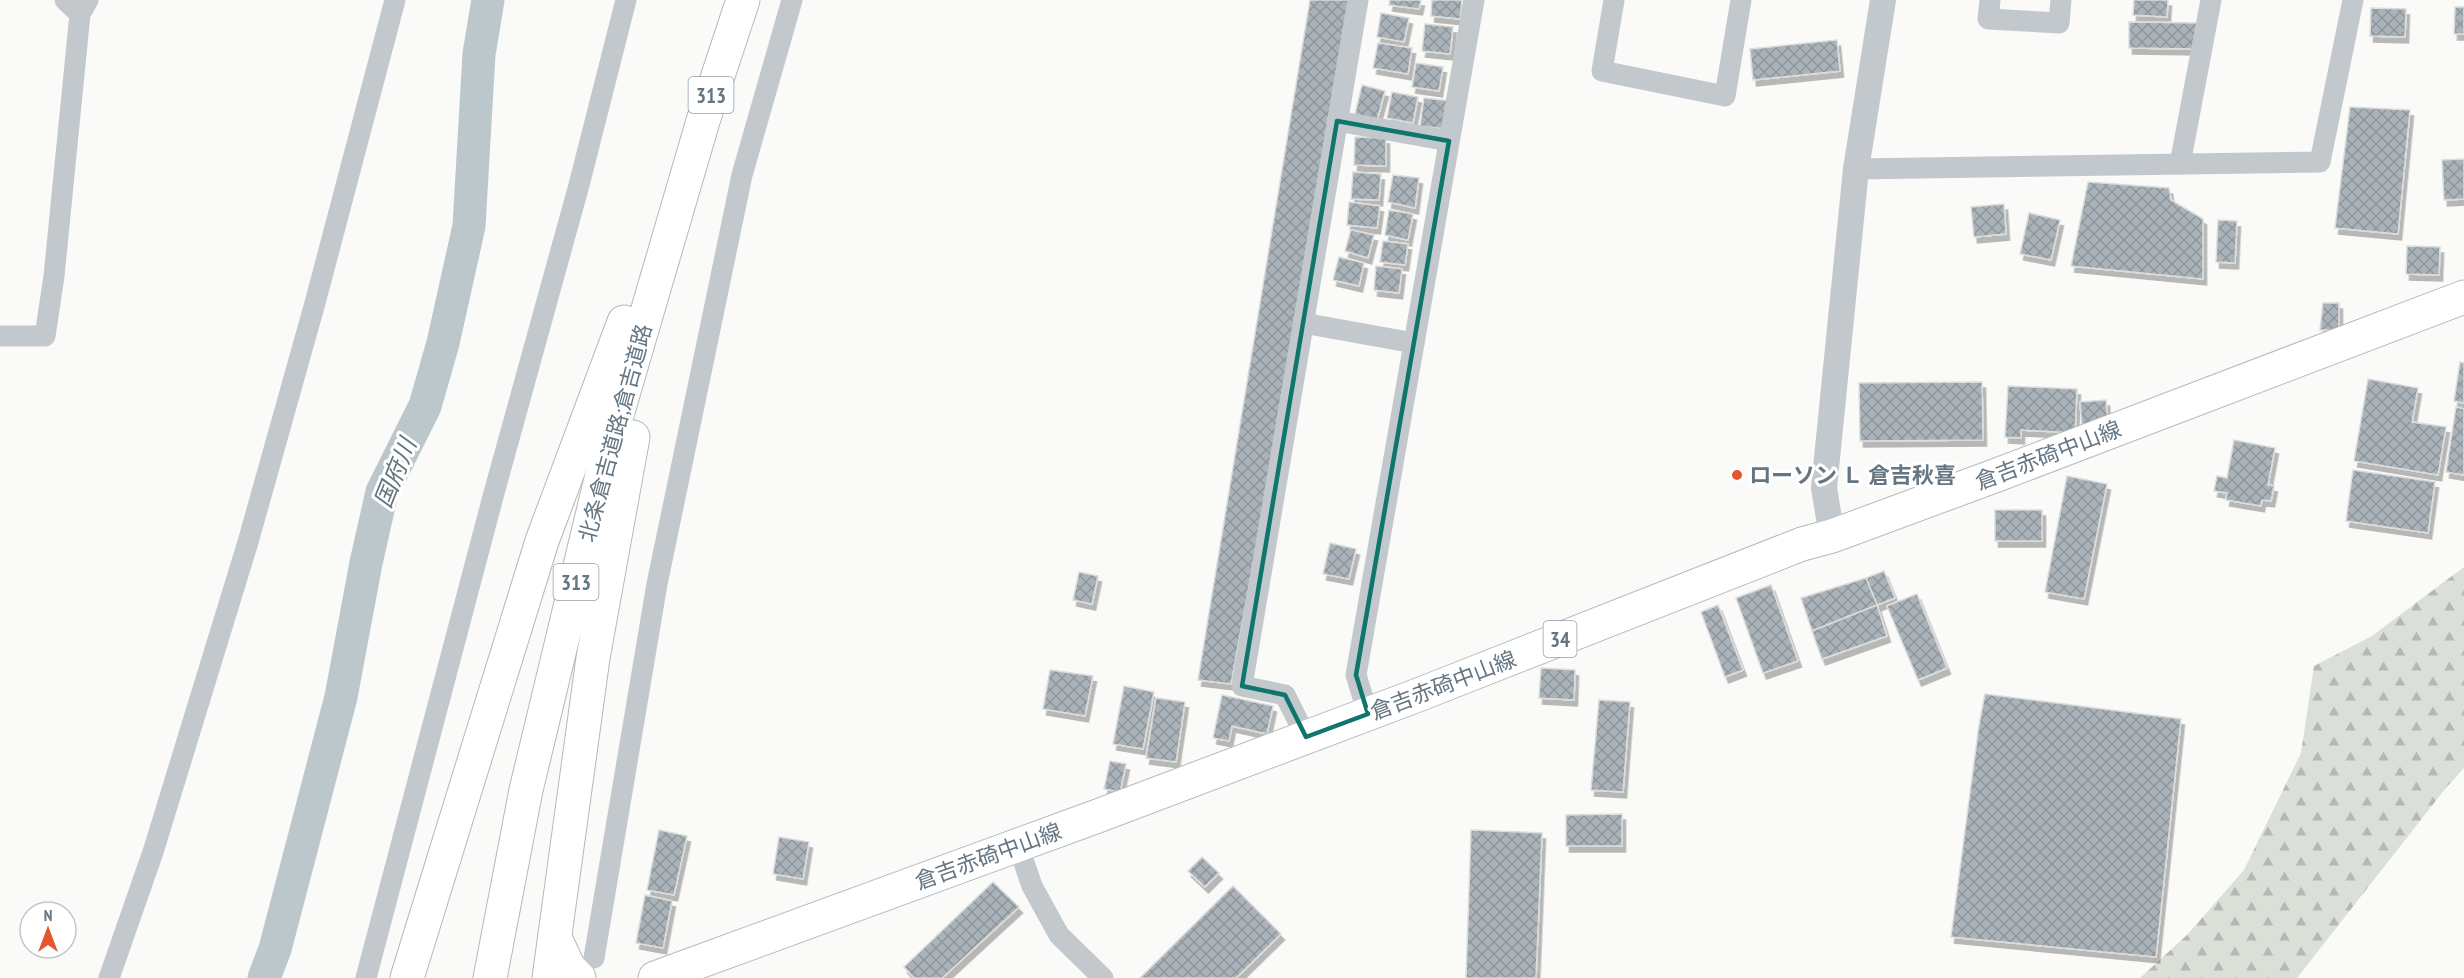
<svg xmlns="http://www.w3.org/2000/svg" width="2464" height="978" font-family="'PT Sans Narrow','Noto Sans JP',sans-serif">
<defs>
<pattern id="forest-firs" width="22" height="20" patternUnits="userSpaceOnUse" patternTransform="scale(1.5)"><rect width="22" height="20" fill="#dadfd7"/><path d="M5 1l3.5 6h-7zM16 11l3.5 6h-7z" fill="#b4b9b4"/></pattern>
<pattern id="building-cross-hatch" width="8" height="8" patternUnits="userSpaceOnUse" patternTransform="scale(1.5)"><rect width="8" height="8" fill="#aab3b9"/><path d="M0 0l8 8M0 8l8-8" fill="none" stroke="#8e969c"/></pattern>
<filter id="shadow"><feDropShadow dx="3.5" dy="6" stdDeviation="0" flood-color="#0004"/></filter>
</defs>
<rect width="100%" height="100%" fill="#fafaf8"/>
<polygon fill="url(#forest-firs)" points="2464,567 2464,768 2445,789 2297,978 2140,978 2187,935 2244,870 2301,753 2314,666 2372,636"/>
<g fill="none" stroke-linecap="round" stroke-linejoin="round">
<polyline stroke="#bbc7cb" stroke-width="33" points="264,978 275,949 341,697 366,563 382,492 425,406 443,343 469,226 479,54 488,0"/>
</g>
<g fill="url(#building-cross-hatch)" stroke="#dcdcda" stroke-width="1.5" filter="url(#shadow)">
<polygon points="1310,0 1357,0 1231,684 1198,680"/>
<polygon points="1390,0 1421,0 1419,9 1389,5"/>
<polygon points="1432,0 1462,0 1460,19 1431,16"/>
<polygon points="2134,0 2168,0 2167,17 2133,15"/>
<polygon points="2455,7 2464,7 2464,34 2454,34"/>
<polygon points="2371,8 2406,9 2405,37 2370,36"/>
<polygon points="1381,13 1409,18 1404,42 1377,37"/>
<polygon points="2129,22 2197,23 2197,49 2129,48"/>
<polygon points="1425,24 1453,27 1450,54 1422,51"/>
<polygon points="1837,40 1840,71 1753,80 1750,49"/>
<polygon points="1378,43 1412,48 1408,74 1373,68"/>
<polygon points="1416,63 1443,67 1439,91 1412,87"/>
<polygon points="1362,85 1385,91 1377,120 1355,114"/>
<polygon points="1392,92 1418,97 1413,123 1387,118"/>
<polygon points="1424,98 1451,101 1447,129 1420,126"/>
<polygon points="2350,107 2410,110 2398,234 2335,228"/>
<polygon points="1355,137 1386,138 1386,166 1354,165"/>
<polygon points="2464,159 2464,199 2444,200 2442,160"/>
<polygon points="1353,172 1381,174 1379,200 1351,199"/>
<polygon points="1393,175 1419,178 1415,208 1388,202"/>
<polygon points="2088,182 2169,188 2171,200 2203,219 2203,279 2071,266"/>
<polygon points="1349,202 1380,206 1377,228 1347,225"/>
<polygon points="2004,204 2006,234 1974,237 1971,207"/>
<polygon points="1389,210 1413,214 1408,240 1385,235"/>
<polygon points="2029,213 2060,220 2051,260 2020,254"/>
<polygon points="2218,220 2237,221 2235,263 2216,262"/>
<polygon points="1351,230 1374,235 1368,258 1345,251"/>
<polygon points="1383,241 1408,244 1405,265 1380,262"/>
<polygon points="2407,246 2440,247 2439,275 2406,274"/>
<polygon points="1339,257 1364,263 1359,286 1333,280"/>
<polygon points="1376,266 1402,269 1399,293 1374,290"/>
<polygon points="2323,303 2339,303 2339,330 2320,330"/>
<polygon points="2460,362 2464,363 2464,403 2454,401"/>
<polygon points="2368,379 2418,388 2412,422 2446,427 2438,475 2354,461"/>
<polygon points="1982,382 1983,440 1860,441 1859,383"/>
<polygon points="2008,386 2077,389 2075,433 2021,430 2021,438 2005,437"/>
<polygon points="2106,400 2108,425 2082,427 2080,402"/>
<polygon points="2456,407 2464,409 2464,475 2446,472"/>
<polygon points="2234,440 2275,448 2268,485 2274,486 2271,501 2262,500 2261,506 2226,500 2227,493 2214,491 2217,476 2227,478"/>
<polygon points="2353,470 2435,482 2428,533 2346,521"/>
<polygon points="2067,476 2107,484 2084,599 2045,592"/>
<rect x="1995" y="510" width="47" height="31"/>
<polygon points="1330,543 1356,549 1349,579 1323,574"/>
<polygon points="1884,571 1895,598 1877,605 1866,578"/>
<polygon points="1079,572 1098,576 1092,604 1073,600"/>
<polygon points="1866,578 1877,605 1812,631 1801,598"/>
<polygon points="1771,585 1798,661 1763,673 1736,598"/>
<polygon points="1917,594 1947,668 1918,680 1887,606"/>
<polygon points="1718,605 1743,670 1725,677 1701,612"/>
<polygon points="1877,605 1887,636 1822,659 1812,631"/>
<polygon points="1541,668 1575,670 1574,700 1539,698"/>
<polygon points="1050,670 1093,676 1085,716 1043,709"/>
<polygon points="1124,686 1154,692 1143,749 1113,744"/>
<polygon points="1985,694 2181,719 2156,957 1951,937 1979,725"/>
<polygon points="1222,695 1273,706 1267,734 1232,726 1229,741 1213,738"/>
<polygon points="1156,698 1185,702 1176,762 1146,758"/>
<polygon points="1599,700 1630,702 1623,792 1591,790"/>
<polygon points="1110,761 1126,764 1120,792 1104,789"/>
<polygon points="1622,814 1622,846 1566,846 1566,815"/>
<polygon points="659,830 687,836 674,895 647,890"/>
<polygon points="1471,830 1542,833 1536,978 1466,978"/>
<polygon points="779,837 809,842 803,879 773,874"/>
<polygon points="1202,857 1219,873 1205,887 1188,871"/>
<polygon points="993,882 1019,907 942,978 914,978 904,967"/>
<polygon points="1233,886 1281,934 1236,978 1140,978"/>
<polygon points="645,895 672,901 663,948 636,943"/>
</g>
<g fill="none" stroke-linecap="round" stroke-linejoin="round">
<g stroke="#b5babe" stroke-width="35">
<polyline id="primary" points="655,978 1095,817 1418,695 1802,544 1832,536 1997,475 2464,297"/>
</g>
<g stroke="#b4b9bd" stroke-width="35">
<g id="motorway">
<polyline points="555,938 569,968 579,978"/>
<polyline points="407,978 542,541 624,322"/>
<polyline points="490,978 526,790 614,425 703,121 743,0"/>
<polyline points="549,978 593,658 633,437"/>
</g>
</g>
<g stroke="#c3c8cc" stroke-width="21">
<polyline points="65,0 80,14"/>
<polyline points="1614,0 1602,71 1725,96 1741,0"/>
<polyline points="1990,0 1988,19 2059,23 2061,0"/>
<polyline points="1337,121 1449,141"/>
<polyline points="2180,164 2211,0"/>
<polyline points="1856,169 2320,162 2353,0"/>
<polyline points="1303,323 1414,343"/>
<polyline points="0,336 45,336 54,276 80,14 88,0"/>
<polyline points="1368,714 1356,675 1474,0"/>
<polyline points="1306,737 1285,695 1242,686 1358,0"/>
<polyline points="1018,845 1032,886 1059,935 1103,978"/>
<polyline points="594,958 657,584 742,175 792,0"/>
<polyline points="109,978 153,852 248,542 315,303 395,0"/>
<polyline points="366,978 494,493 579,185 626,0"/>
</g>
<polyline stroke="#c3c8cc" stroke-width="26" points="1832,536 1824,488 1856,169 1883,0"/>
<use href="#primary" stroke="#fff" stroke-width="33"/>
<use href="#motorway" stroke="#fff" stroke-width="33"/>
</g>
<path fill="none" stroke="#0f766e" stroke-width="4.5" stroke-linejoin="round" d="M1337 121 1449 141 1356 675 1368 714 1306 737 1285 695 1242 686Z"/>
<circle fill="#e4572e" stroke="#fff" stroke-width="2" cx="1737" cy="475" r="6"/>
<g text-anchor="middle" dominant-baseline="central" stroke-width="6" stroke-linejoin="round" paint-order="stroke">
<g fill="#fff" stroke="#939fa8" stroke-width="1.5">
<rect x="688.5" y="77" width="45" height="36" rx="4.5"/>
<rect x="553.5" y="564" width="45" height="36" rx="4.5"/>
<rect x="1543.5" y="621" width="33" height="36" rx="4.5"/>
</g>
<g font-size="21" font-weight="bold" fill="#657683">
<text x="711" y="95">313</text>
<text x="576" y="582">313</text>
<text x="1560" y="639">34</text>
</g>
<g font-size="22" fill="#657683" stroke="#fff">
<text transform="translate(615 433) rotate(-75)">北条倉吉道路;倉吉道路</text>
<text transform="translate(2048 455) rotate(-21)">倉吉赤碕中山線</text>
<text transform="translate(1443 685) rotate(-21)">倉吉赤碕中山線</text>
<text transform="translate(988 856) rotate(-20)">倉吉赤碕中山線</text>
</g>
<g font-size="22" font-weight="bold" fill="#657683" stroke="#fff" text-anchor="start">
<text x="1749" y="475">ローソン Ｌ 倉吉秋喜</text>
</g>
<g font-size="24" font-style="italic" fill="#60757c" stroke="#fff">
<text transform="translate(395 473) rotate(-68)">国府川</text>
</g>
</g>
<g transform="translate(48 930)"><circle r="28" fill="#ffffff" stroke="#c1c8cd" stroke-width="1.5"/>
<path d="M0-4.5L10 22L0 15L-10 22Z" fill="#e4572e"/>
<text y="-9" font-size="16" font-weight="bold" text-anchor="middle" fill="#657683">N</text>
</g>
</svg>
